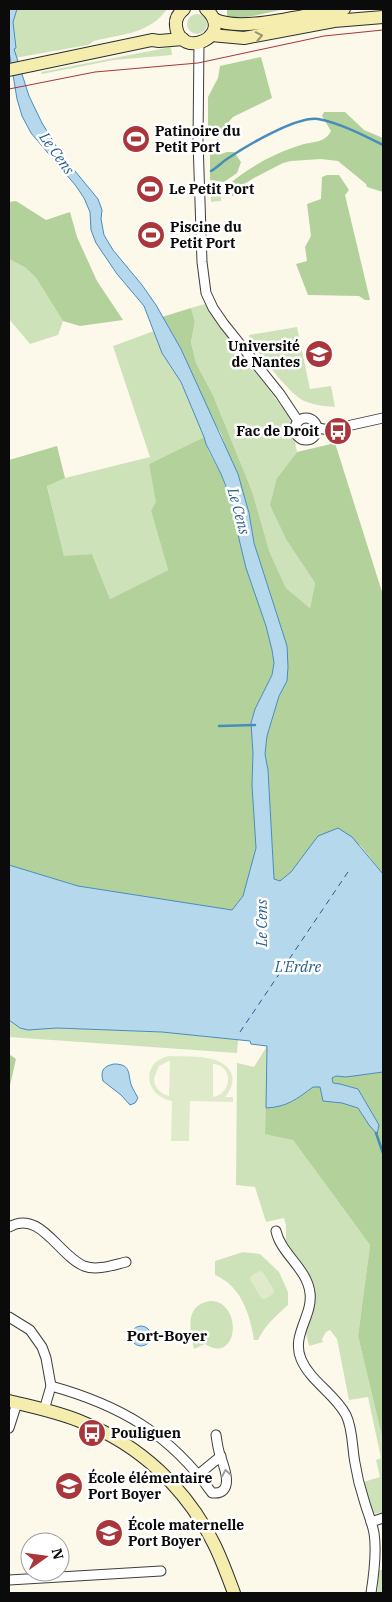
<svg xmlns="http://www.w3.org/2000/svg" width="392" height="1602" font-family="'IBM Plex Serif',serif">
<rect width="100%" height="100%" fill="#fcf9eb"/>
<g fill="#cee2ba">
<path d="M9 9H167C150 34 121 34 94 41L88 45 9 59Z"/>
<circle cx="197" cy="24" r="10"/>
<polygon points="171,47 172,55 114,60 42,74 41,72"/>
<polygon points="211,184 216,185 221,188 221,201 211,202"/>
<polygon points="9,259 26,268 36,278 63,321 58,335 30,344 9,319"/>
<polygon points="205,304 290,418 297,452 277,478 287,541 315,583 310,608 286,588 270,553 252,491 213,395 196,363 191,342 195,322 191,308"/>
<path d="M297 327 310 389 331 386 335 407C324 406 314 405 304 401 288 393 263 357 250 343L249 335Z"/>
<polygon points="154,331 162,353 181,382 204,437 149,464 157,502 151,511 168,570 110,599 92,554 64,557 47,485 65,478 150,457 113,346"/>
<polygon points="9,1020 20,1028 28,1030 57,1028 162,1032 238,1040 237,1053 9,1037"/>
<polygon points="267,1046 293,1140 370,1245 358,1336 383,1441 383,1512 365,1516 356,1484 380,1477 376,1460 381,1458 368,1397 349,1400 337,1339 330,1330 326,1332 322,1339 323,1342 309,1346 305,1330 312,1305 298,1260 286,1241 286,1225 284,1218 266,1222 255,1187 236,1185 237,1063 254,1067"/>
<path d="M243 1252 260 1254 279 1272 288 1292V1305C276 1316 265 1325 258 1340H254C250 1314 241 1286 215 1275V1261Z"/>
<path d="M210 1301C215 1301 220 1302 224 1306 241 1321 233 1362 205 1344L194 1349C190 1330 184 1305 210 1301Z"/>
<polygon points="379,1570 383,1570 383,1593 377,1593"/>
</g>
<g fill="#b3d19b">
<polygon points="227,9 285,9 243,18 227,16"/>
<polygon points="261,57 272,98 233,117 217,135 208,132 208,97 218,78 220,66"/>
<path d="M324 112H345L364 130 383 138V192L367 187 366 184 338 161 321 159 291 161 283 163 254 178 246 183 233 196H228L227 191 229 184C250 167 274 153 301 145 313 141 324 144 331 131L322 116Z"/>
<polygon points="210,146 218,147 221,154 227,152 234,152 241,162 237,173 224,182 210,180"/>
<polygon points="327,175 339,175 349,190 345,195 370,300 365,300 359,296 308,295 296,264 307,261 305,247 311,236 307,204 321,199 322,177"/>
<polygon points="16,201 46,220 70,212 77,237 97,281 123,320 80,326 63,321 36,278 26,268 9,259 9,202"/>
<polygon points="191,308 195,322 191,342 196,363 213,395 252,491 270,553 286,588 310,608 315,583 287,541 270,505 277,478 297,452 335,443 383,595 383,874 360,845 318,836 291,872 280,881 274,879 268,770 265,754 267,736 279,696 287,681 277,614 254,543 249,513 221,434 209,414 181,349 162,317"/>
<polygon points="204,437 209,452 221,474 236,517 239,539 246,568 266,626 272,650 274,663 272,675 255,709 251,723 253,753 252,785 256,848 243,896 232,910 78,886 9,865 9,460 57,446 65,478 47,486 64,556 92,554 110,599 168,570 151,511 156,502 149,464"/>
<polygon points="9,1054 16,1059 9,1090"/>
<path d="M383 1072V1441L358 1336 370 1245 293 1140 265 1134 266 1108C287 1107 297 1099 313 1087H320L323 1101 342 1103 358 1108 369 1125H379L358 1089 340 1084 333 1083 332 1078 336 1076 346 1077Z"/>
</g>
<g fill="#dfeaca" fill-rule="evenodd">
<path d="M170 1056C188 1057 225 1053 232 1075 234 1083 230 1091 225 1097H233V1102L190 1101 189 1141H171L172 1101C143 1096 141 1060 170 1056ZM169 1061H170L169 1096C159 1093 154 1087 154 1078L159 1066ZM213 1064C233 1065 233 1093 213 1097Z"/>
<polygon points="260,1271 263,1272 274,1290 273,1294 265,1299 261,1298 250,1279 251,1276"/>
</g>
<g fill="#b6d8ed" stroke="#478cbb">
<path d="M9 9H17L13 22 16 48 14 49 29 96 42 123 61 154 98 199 102 210 101 219 104 235 113 250 142 285 156 305 181 349 238 474 249 513 254 543 287 646 288 667 287 681 279 696 267 736 265 754 268 770 274 879 280 881 291 872 318 836 338 828 352 837 383 874V1072L346 1077 336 1076 332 1078 333 1083 340 1084 358 1089 379 1125 377 1134 369 1125 358 1108 342 1103 323 1101 320 1087H313C297 1099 287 1107 266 1108L267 1046 251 1044 250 1041 162 1032 57 1028 28 1030 20 1028 9 1020V865L78 886 232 910 243 896 256 848 252 785 253 753 251 723 255 709 272 675 274 663 272 650 266 626 246 568 239 539 236 517 229 494 221 474 206 444 204 437 181 382 162 353 144 306 117 274 96 243 91 230 90 212 84 198 76 186 31 133 22 116 17 99 9 51Z"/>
<path d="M114 1064C133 1064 127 1076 132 1087 134 1091 136 1094 138 1098L135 1103 130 1105 121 1095 103 1081C100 1070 104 1066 114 1064Z"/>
<circle cx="141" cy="1336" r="10"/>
</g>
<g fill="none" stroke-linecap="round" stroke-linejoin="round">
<g stroke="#478cbb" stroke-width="2.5">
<path d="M211 171C218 167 223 161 230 157 248 145 297 116 318 119 340 123 363 135 383 145"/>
<polyline points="219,726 255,725"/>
<polyline points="376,1133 383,1153"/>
</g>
<polyline stroke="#255e8b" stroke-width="1" stroke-dasharray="6 5" stroke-linecap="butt" points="240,1032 350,869"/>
<g stroke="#3e3e3e" stroke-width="11">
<g id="street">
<polyline points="199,43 198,141 202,262 206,293 213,308 224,324 280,394 298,421"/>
<circle cx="306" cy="429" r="11"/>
<polyline points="318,428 329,430 383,418"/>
<path d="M9 1227C40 1209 58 1255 84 1266 97 1271 113 1265 126 1262"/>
<path d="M276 1231C281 1254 307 1268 310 1293 313 1316 291 1335 301 1359 310 1381 335 1394 346 1415 353 1429 352 1448 355 1463 357 1476 360 1488 364 1500 367 1511 372 1522 374 1533 377 1552 374 1574 371 1593"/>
<polyline points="9,1317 30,1330 42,1347 46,1358 51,1386 44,1410"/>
<path d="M51 1386C120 1405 170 1434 212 1493 236 1495 224 1466 220 1455 218 1449 217 1442 216 1435"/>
<polyline points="9,1428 17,1403"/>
<polyline points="199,1474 221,1456"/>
<polyline points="371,1522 383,1518"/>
<polyline points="9,1580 161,1571"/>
</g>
</g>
<g stroke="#2d2d2d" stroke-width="14">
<g id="secondary">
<path d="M184 9C179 13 175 19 176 26 180 61 236 36 206 9"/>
<path d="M214 19C242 34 311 12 344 9"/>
<polyline points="211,35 244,38 334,21 383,17"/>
<polyline points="9,70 152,40 159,41 183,39"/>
<path d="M9 1401C33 1407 59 1412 82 1422 140 1445 186 1488 214 1544 222 1560 228 1577 234 1593"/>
</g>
</g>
<use href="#street" stroke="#fff" stroke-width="9"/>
<use href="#secondary" stroke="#f4edae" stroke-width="12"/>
<polyline stroke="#a8363a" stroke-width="1" points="9,89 95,72 198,63 324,36 383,30"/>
</g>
<defs><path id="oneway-chevron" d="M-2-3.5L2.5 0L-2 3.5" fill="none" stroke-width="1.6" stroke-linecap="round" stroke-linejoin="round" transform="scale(1.25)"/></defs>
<use stroke="#97936d" href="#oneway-chevron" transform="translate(259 36) rotate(-11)"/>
<use stroke="#9d9d9d" href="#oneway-chevron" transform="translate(226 1473) rotate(-100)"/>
<defs>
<g id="stadium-disc" transform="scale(1.4375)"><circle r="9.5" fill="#a8363a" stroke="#fff"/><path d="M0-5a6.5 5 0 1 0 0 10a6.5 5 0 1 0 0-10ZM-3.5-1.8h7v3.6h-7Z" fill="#fff"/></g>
<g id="university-disc" transform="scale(1.4375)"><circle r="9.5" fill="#a8363a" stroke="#fff"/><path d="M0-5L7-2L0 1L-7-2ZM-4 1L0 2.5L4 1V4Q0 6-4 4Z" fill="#fff"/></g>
<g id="bus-disc" transform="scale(1.4375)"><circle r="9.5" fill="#a8363a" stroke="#fff"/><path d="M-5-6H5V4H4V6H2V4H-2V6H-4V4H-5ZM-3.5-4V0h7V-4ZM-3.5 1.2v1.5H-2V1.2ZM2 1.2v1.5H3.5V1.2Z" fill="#fff"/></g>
<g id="school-disc" transform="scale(1.4375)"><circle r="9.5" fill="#a8363a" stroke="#fff"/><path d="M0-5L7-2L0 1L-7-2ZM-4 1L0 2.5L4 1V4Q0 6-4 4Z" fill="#fff"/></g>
</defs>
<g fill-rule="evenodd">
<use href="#stadium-disc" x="136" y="139"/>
<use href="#stadium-disc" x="150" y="189"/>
<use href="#stadium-disc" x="151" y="235"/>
<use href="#university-disc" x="319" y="354"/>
<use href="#bus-disc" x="338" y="431"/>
<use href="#bus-disc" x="92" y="1433"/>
<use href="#school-disc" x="69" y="1486"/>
<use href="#school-disc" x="109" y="1533"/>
</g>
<g text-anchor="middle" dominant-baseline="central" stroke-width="5" stroke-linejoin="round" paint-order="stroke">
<g font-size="14" font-weight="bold" fill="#0b0b0b" stroke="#fff" text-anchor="start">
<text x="155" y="131">Patinoire du<tspan x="155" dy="16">Petit Port</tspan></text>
<text x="169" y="189">Le Petit Port</text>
<text x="170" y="227">Piscine du<tspan x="170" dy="16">Petit Port</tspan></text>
<text x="300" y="346" text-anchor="end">Université<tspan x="300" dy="16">de Nantes</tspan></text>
<text x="319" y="431" text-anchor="end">Fac de Droit</text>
<text x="111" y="1433">Pouliguen</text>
<text x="88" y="1478">École élémentaire<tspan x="88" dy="16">Port Boyer</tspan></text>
<text x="128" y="1525">École maternelle<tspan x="128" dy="16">Port Boyer</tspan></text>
</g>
<g font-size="15" font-style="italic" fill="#255e8b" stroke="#fff">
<text transform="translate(57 153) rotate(54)">Le Cens</text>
<text transform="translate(239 511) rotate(75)">Le Cens</text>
<text transform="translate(261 923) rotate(-90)">Le Cens</text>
<text x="298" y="966">L'Erdre</text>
</g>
<g font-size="15" font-weight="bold" fill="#0b0b0b" stroke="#fff">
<text x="167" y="1335">Port-Boyer</text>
</g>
</g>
<rect width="392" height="1602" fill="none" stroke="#0b0b0b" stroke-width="20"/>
<g transform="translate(45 1557) rotate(76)"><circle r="24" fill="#ffffff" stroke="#9d9d9d"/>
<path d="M0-4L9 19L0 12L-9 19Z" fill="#a8363a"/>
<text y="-8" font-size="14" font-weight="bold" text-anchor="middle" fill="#0b0b0b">N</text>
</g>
</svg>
